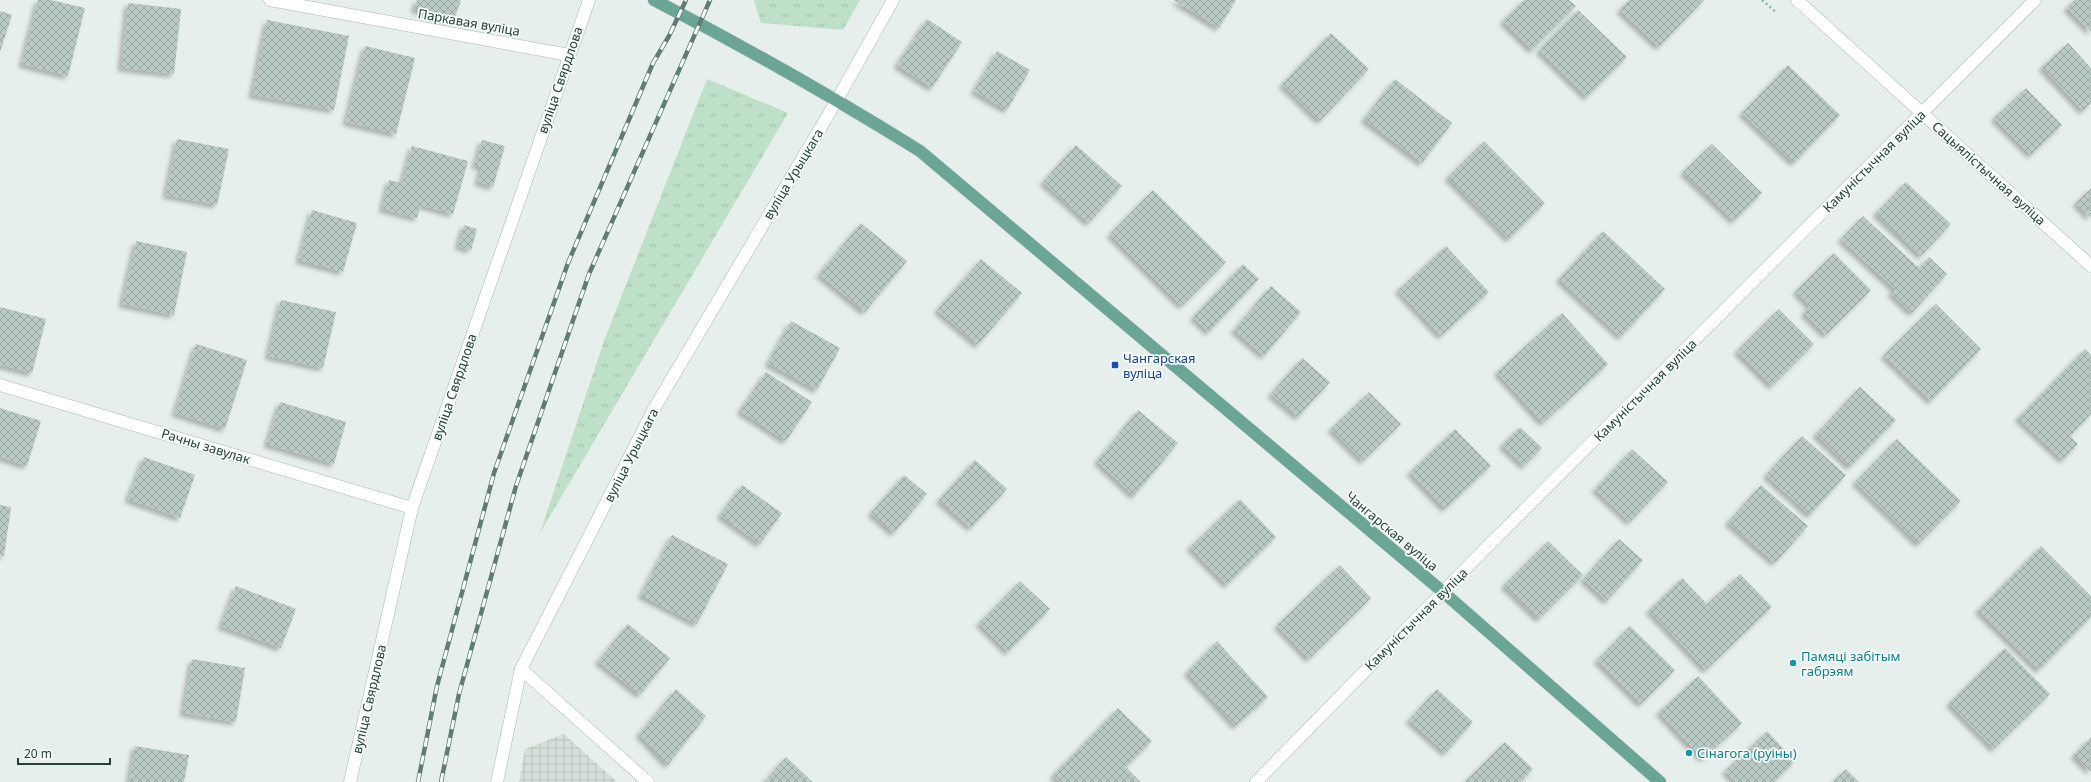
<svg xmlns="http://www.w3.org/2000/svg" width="2091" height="782" font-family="'Noto Sans',sans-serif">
<defs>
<pattern id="industrial-grid" width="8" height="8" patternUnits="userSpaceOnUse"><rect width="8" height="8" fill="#d4dfda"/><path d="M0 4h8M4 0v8" fill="none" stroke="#b6c1bc"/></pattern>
<pattern id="grass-tufts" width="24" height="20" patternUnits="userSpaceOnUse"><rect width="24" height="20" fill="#bfe0c8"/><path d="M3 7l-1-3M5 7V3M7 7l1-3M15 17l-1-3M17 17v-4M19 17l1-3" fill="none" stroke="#a4c1ad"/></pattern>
<pattern id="building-cross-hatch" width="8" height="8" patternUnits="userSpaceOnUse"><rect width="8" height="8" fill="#bbcac4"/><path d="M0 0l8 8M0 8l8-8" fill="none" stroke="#98a6a0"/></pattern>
<filter id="shadow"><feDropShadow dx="-3.5" dy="3.5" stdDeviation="2" flood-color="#0004"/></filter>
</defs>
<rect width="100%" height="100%" fill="#e6efeb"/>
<polygon fill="url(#industrial-grid)" points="564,734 617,782 519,782 525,749"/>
<g fill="url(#grass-tufts)">
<polygon points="754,0 860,0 843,30 761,23"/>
<polygon points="707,79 788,113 540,533 605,338"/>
</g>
<g fill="url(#building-cross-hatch)" filter="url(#shadow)">
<polygon points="38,0 51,0 85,8 68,76 22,64"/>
<polygon points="417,0 461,0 453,22 414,9"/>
<polygon points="1174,0 1236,0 1219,28"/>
<polygon points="1524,0 1569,0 1576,6 1532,50 1503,21"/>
<polygon points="1629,0 1704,0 1659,47 1620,10"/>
<polygon points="2074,0 2091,0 2091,32 2067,8"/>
<polygon points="128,3 181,9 174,74 121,68"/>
<polygon points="1578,10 1627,57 1587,97 1539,50"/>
<polygon points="0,11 12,15 0,52"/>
<polygon points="927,19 962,42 932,88 897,65"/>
<polygon points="267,20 349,36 334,110 252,95"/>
<polygon points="1331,33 1369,69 1320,121 1282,84"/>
<polygon points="2068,43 2091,68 2091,103 2083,111 2042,67"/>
<polygon points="365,46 415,58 396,134 346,122"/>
<polygon points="997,51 1030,70 1007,110 974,91"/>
<polygon points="1788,65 1840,115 1794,163 1742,113"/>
<polygon points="1395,79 1452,123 1422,163 1364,119"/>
<polygon points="2026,88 2062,125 2031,155 1994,118"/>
<polygon points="177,139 229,149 217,205 166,195"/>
<polygon points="482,140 505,146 493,187 478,182 482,167 475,165"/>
<polygon points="1484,141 1545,203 1509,239 1448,177"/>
<polygon points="1712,144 1762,193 1734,221 1683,172"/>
<polygon points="1076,145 1122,186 1089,223 1043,182"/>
<polygon points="412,146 468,161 453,214 421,205 417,218 382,209 389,180 402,183"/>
<polygon points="1906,182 1951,224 1921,256 1876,213"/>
<polygon points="2091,188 2091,218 2076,203"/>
<polygon points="1153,190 1226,262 1182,306 1110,234"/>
<polygon points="312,210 357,223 343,272 299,260"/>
<polygon points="1863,216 1919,268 1929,257 1947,274 1912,313 1891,293 1895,289 1841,239"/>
<polygon points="861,223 907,261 865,312 819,274"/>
<polygon points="464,225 477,229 471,250 458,246"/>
<polygon points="1603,231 1665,289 1621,337 1559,279"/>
<polygon points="136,241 187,252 174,315 122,304"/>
<polygon points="1446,246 1489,292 1441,336 1398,290"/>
<polygon points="1834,253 1871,290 1826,335 1804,313 1810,306 1796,291"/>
<polygon points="981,259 1022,293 978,345 937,310"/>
<polygon points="1243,264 1259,279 1209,332 1193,317"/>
<polygon points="1271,286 1301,312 1264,356 1234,330"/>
<polygon points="281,300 336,312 323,368 268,356"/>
<polygon points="1936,304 1981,349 1931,401 1884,355"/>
<polygon points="0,307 46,319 32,373 0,365"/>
<polygon points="1779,309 1814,344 1772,386 1737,351"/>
<polygon points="1562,313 1608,364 1543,423 1497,372"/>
<polygon points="791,321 840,348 817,390 768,363"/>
<polygon points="196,344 247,360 225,429 175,413"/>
<polygon points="2085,349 2091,355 2091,414 2070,436 2078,444 2063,460 2018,418"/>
<polygon points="1302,358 1330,382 1298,417 1271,394"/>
<polygon points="766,372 812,402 786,441 740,411"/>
<polygon points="1860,387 1896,420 1850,467 1816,434"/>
<polygon points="1369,392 1401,424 1363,461 1331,429"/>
<polygon points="280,402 346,422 334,464 267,444"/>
<polygon points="0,408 41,421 27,466 0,457"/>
<polygon points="1138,410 1178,443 1134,496 1097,461"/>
<polygon points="1520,427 1542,448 1524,466 1502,445"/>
<polygon points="1455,429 1491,466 1445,509 1410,472"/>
<polygon points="1802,436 1846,475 1810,515 1766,475"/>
<polygon points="1897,439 1961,501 1919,544 1855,482"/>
<polygon points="1632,449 1668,482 1630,522 1595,489"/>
<polygon points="144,457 195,475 180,518 128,499"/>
<polygon points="975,460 1007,489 971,528 939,500"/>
<polygon points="904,475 927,494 894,533 871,513"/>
<polygon points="742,485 782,513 760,544 720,515"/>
<polygon points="1761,485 1808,526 1775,563 1728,522"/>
<polygon points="1240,499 1276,537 1227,585 1190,547"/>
<polygon points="0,505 11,507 4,556 0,555"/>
<polygon points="672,535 728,564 697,624 641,595"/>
<polygon points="1619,539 1643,560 1607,601 1583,579"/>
<polygon points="1548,541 1583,575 1539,619 1504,585"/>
<polygon points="2041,546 2091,596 2091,617 2039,670 1978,610"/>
<polygon points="1340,565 1371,598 1309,659 1277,625"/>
<polygon points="1740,574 1772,607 1706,670 1649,610 1682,578 1707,604"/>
<polygon points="1020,581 1050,609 1008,652 979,623"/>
<polygon points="236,586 296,609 281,648 221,626"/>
<polygon points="628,624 670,658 640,695 598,661"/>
<polygon points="1630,626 1675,670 1641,704 1597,660"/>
<polygon points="1217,641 1268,697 1236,726 1187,672"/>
<polygon points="2005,648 2050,694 1994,749 1949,703"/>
<polygon points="192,659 245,668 236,722 183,713"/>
<polygon points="1698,676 1742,723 1703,759 1659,712"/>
<polygon points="676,689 706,716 668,765 639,734"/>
<polygon points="1437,689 1473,722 1446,753 1409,720"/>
<polygon points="1118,708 1152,741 1126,767 1141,782 1060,782 1053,775"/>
<polygon points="1767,731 1795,761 1774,782 1736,782 1725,771"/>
<polygon points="2091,737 2091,772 2074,755"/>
<polygon points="1505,742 1533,769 1521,782 1465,782"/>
<polygon points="135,746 189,755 184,782 129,782"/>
<polygon points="786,757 813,782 764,782"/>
<polygon points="1846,769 1859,782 1833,782"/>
</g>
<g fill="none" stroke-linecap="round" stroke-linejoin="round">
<g stroke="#a8b8b2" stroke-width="13">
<g id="minor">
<polyline points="270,0 569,55"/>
<polyline points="1797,0 2091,266"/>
<polyline points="0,385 412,508"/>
<polyline points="350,782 412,508 589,0"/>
<polyline points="497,782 521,669"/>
<polyline points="648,782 521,669 655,407 837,100 893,0"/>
<polyline points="1256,782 1487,547 2035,0"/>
</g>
</g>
<g stroke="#c2cac8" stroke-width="13">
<path id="major" d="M654 0C745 47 833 97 920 151L1443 592 1660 782"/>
</g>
<polyline stroke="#86b3a5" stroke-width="2.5" stroke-dasharray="2 3" stroke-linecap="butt" points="1762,0 1777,13"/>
<use href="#minor" stroke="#fff" stroke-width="12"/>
<use href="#major" stroke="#6aa596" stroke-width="12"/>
<g stroke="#5f7d75" stroke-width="4.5">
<g id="rail">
<polyline points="418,782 437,686 494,473 568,263 653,63 669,36 686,0"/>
<polyline points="441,782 459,694 516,486 589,274 710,0"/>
</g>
</g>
<use href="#rail" stroke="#f7fbf9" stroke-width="3" stroke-dasharray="9" stroke-linecap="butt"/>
</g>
<rect fill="#1a4fb4" stroke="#f7fbf9" stroke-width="1.5" x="1111" y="361" width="8" height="8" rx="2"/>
<g fill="#0f9aa8" stroke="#f7fbf9" stroke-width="1.5">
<circle cx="1793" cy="663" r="4"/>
<circle cx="1689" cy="753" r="4"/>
</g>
<g text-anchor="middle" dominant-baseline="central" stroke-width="3.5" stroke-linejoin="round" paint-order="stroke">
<g font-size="13" fill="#24423a" stroke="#f7fbf9">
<text transform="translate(469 22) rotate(10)">Паркавая вуліца</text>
<text transform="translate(560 80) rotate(-71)">вуліца Свярдлова</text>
<text transform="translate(1874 161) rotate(-45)">Камуністычная вуліца</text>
<text transform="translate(1989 173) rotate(42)">Сацыялістычная вуліца</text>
<text transform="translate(793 174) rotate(-59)">вуліца Урыцкага</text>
<text transform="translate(454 387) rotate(-71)">вуліца Свярдлова</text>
<text transform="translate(1645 390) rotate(-45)">Камуністычная вуліца</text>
<text transform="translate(206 446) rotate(17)">Рачны завулак</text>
<text transform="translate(631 455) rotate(-63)">вуліца Урыцкага</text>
<text transform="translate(1392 531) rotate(40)">Чангарская вуліца</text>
<text transform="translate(1416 619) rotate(-45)">Камуністычная вуліца</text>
<text transform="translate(369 699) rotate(-77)">вуліца Свярдлова</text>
</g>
<g font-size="13" fill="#164399" stroke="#f7fbf9" text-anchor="start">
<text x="1123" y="358">Чангарская<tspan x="1123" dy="15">вуліца</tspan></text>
</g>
<g font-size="13" fill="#0d838f" stroke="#f7fbf9" text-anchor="start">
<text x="1801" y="656">Памяці забітым<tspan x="1801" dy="15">габрэям</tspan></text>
<text x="1697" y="753">Сінагога (руіны)</text>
</g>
</g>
<path d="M18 758v6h92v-6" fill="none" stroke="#24423a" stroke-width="2"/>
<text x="24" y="758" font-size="12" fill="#24423a" stroke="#f7fbf9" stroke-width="3" paint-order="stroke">20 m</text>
</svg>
